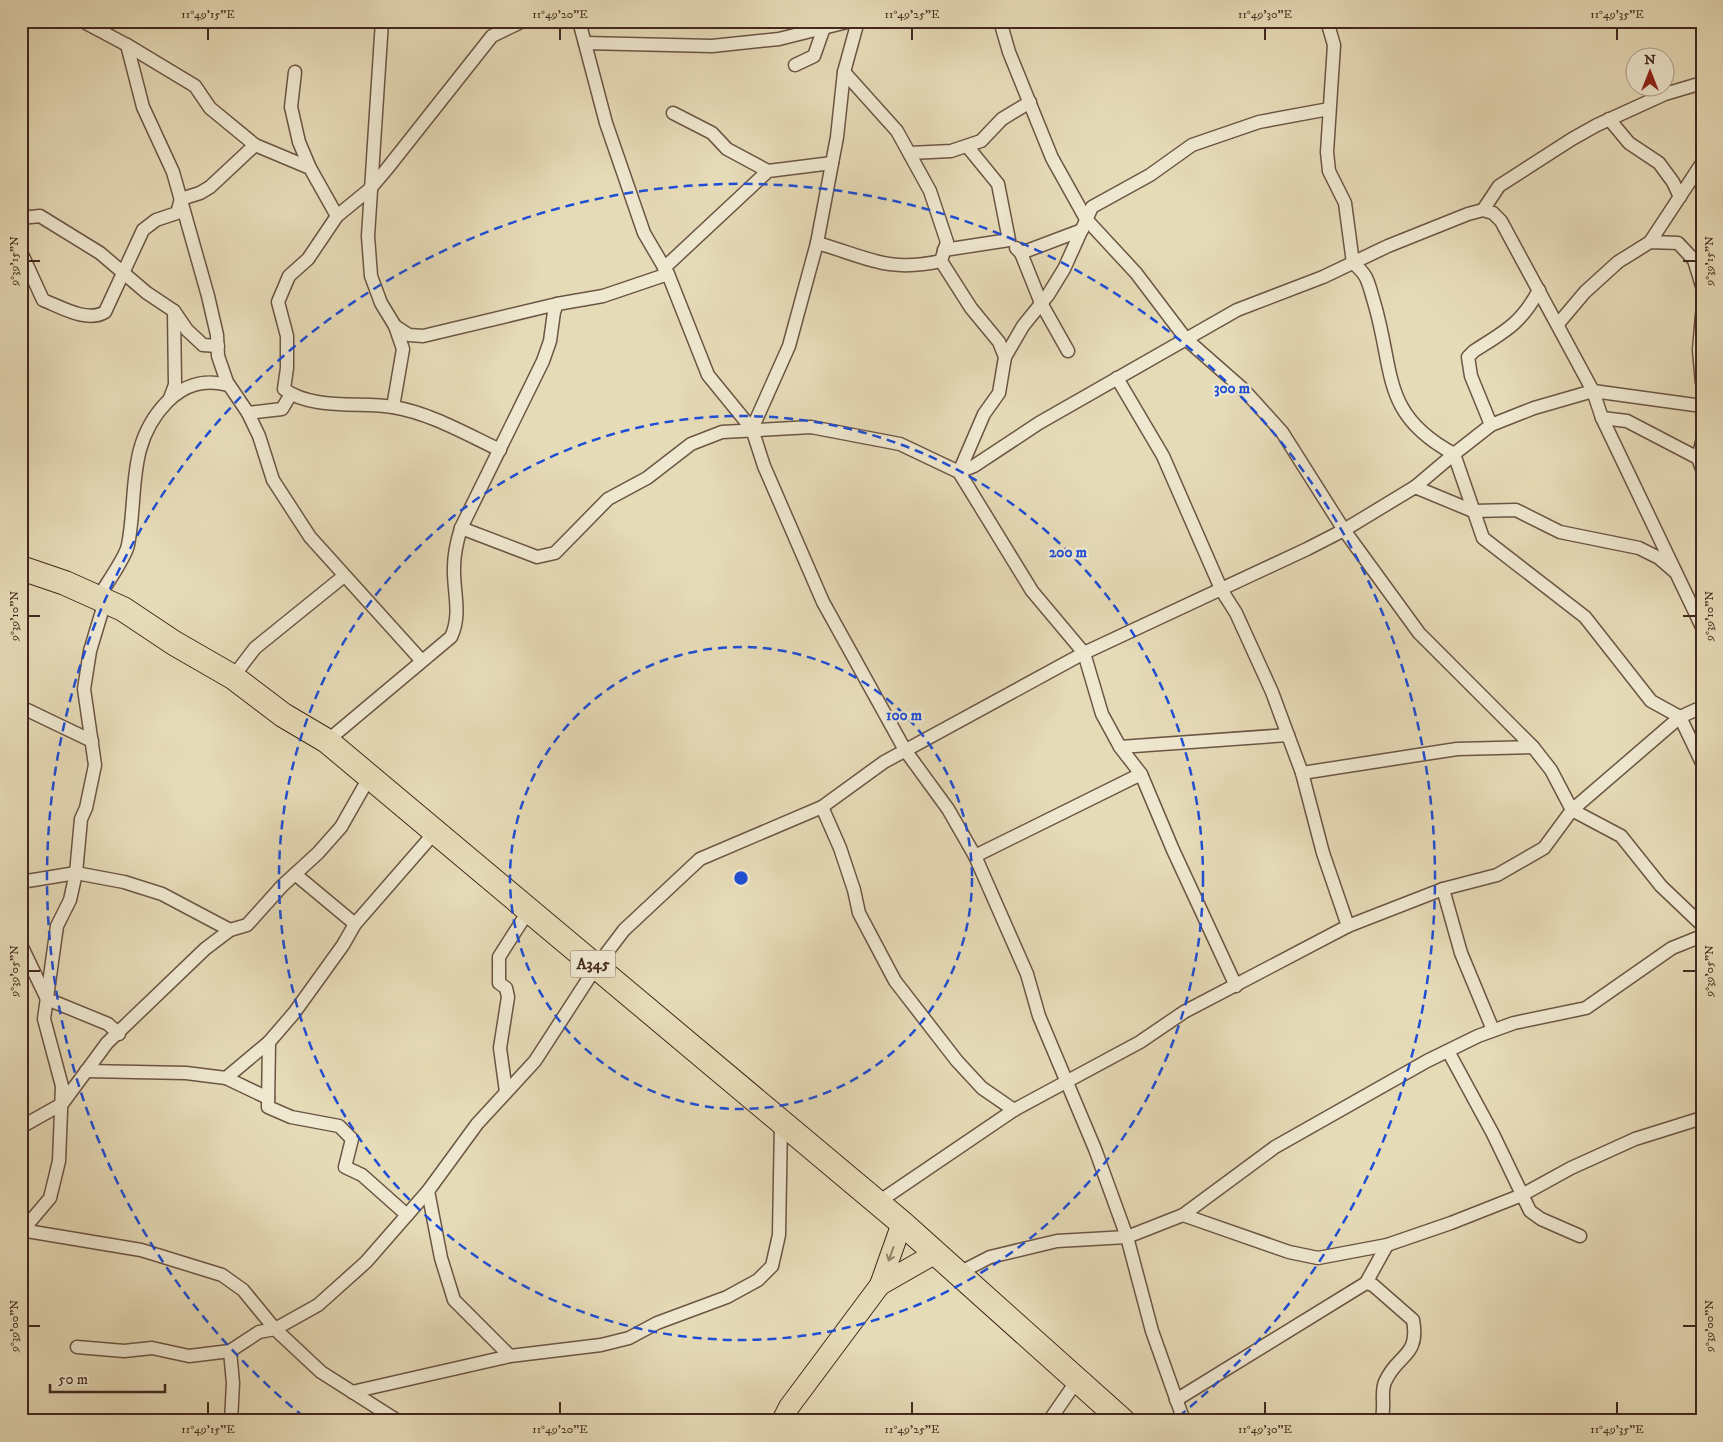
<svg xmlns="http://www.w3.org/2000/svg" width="1723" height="1442" font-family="'IM FELL DW Pica',serif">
<rect width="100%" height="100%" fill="#e6dbb7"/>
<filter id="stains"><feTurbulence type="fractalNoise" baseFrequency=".004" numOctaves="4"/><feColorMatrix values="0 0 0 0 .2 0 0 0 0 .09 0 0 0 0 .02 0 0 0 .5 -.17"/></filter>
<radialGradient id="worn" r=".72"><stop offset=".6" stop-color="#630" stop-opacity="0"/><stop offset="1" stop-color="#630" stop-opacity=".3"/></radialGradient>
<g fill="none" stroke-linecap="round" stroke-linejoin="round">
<g stroke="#6b5544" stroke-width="15">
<g id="street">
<polyline points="82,21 127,45 195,86 210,108 255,145 310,168 337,216"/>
<polyline points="382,21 368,236 371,276 381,303 395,326 403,349 393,407"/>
<polyline points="579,21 606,123 644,233 668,274 708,375 752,429"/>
<polyline points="858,21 844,72 837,137 817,243 789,346 752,429 764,466 823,602 905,750 948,809 975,856 1027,974 1039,1016 1095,1149 1127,1237 1152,1331 1184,1421"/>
<polyline points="1000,21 1009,52 1052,158 1086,219 1136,273 1186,339 1244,390 1282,432 1344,530 1419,633 1533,747 1551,770 1572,810 1621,836 1661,886 1702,925"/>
<path d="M1327 21 1334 45 1327 152 1329 171 1345 203 1353 263C1369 276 1368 283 1374 302 1395 372 1380 414 1454 454L1415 487"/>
<polyline points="585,43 712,46 779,39 851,21"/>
<polyline points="127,45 143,107 173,172 208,296 217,335 218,356 227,382 248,413 259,436 273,480 310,537 421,660"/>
<polyline points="795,65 814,56 826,22"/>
<polyline points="295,72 291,107 299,142 310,168"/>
<polyline points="844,72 897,131 930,191 947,242 941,261 971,308 999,342 1005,357 999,393 984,414 959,472"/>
<polyline points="673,113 712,133 727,149 768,171"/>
<polyline points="1609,119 1629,143 1659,163 1673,182 1680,197"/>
<polyline points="910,153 951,151 981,141 1002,119 1030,102"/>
<polyline points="181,199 200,193 210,187 255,145"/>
<polyline points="1483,210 1499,186 1572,139 1597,125 1665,94 1702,83"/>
<polyline points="21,218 40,216 100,253 147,293 174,311 187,330 203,345 218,346"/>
<polyline points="1650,242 1702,163"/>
<path d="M817 243C867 257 887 273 941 261"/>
<polyline points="1016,248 1021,253 1082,230"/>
<polyline points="944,250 1009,240 998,184 967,146"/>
<path d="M21 252 43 300C61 307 87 323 105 312L143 230 156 220 177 213 181 199"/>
<polyline points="1021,253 1041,303 1068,351"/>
<polyline points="664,268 768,171 832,163"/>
<polyline points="1702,315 1699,350 1702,383"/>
<polyline points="1558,324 1585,292 1618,262 1650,242 1678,243 1694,260 1702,286"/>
<polyline points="395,326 409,335 423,336 557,304"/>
<polyline points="1005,357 1023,326 1048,295 1064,269 1092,207 1150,175 1192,145 1259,122 1329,109"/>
<polyline points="1117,378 1163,456 1222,591 1236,613 1272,692 1302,773 1323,853 1348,926"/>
<polyline points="170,398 175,385 174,311"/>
<polyline points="1702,406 1593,391 1534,408 1491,425 1454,454 1483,538 1585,617 1651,701 1680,717 1702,763"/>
<polyline points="248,413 282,409 291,394"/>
<polyline points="1602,418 1627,421 1698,458"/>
<path d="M1491 425 1471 376 1468 357 1474 351C1504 332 1521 324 1539 290"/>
<polyline points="1702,442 1698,458 1702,469"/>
<path d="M500 450C466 434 430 413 393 407 361 402 311 410 284 389L287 368V336L278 302 289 276 308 259 337 216 370 189 386 170 492 36 523 21"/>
<polyline points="959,472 974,466 1039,423 1237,310 1323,277 1388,246 1468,214 1483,210 1493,213 1501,221 1593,391 1602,418 1702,627"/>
<polyline points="461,528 537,557 555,553 608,499 647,478 691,444 722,432 811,427 900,444 959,472 1032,591 1084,653 1102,714 1120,747 1141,774 1173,850 1236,986"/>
<path d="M98 598C105 586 126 557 128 545 138 494 126 444 167 402 185 384 204 379 228 385"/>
<polyline points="233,677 255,648 344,576"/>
<polyline points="21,707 92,741"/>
<path d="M327 741 451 637C462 614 453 591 454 567 454 554 457 541 461 528L543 361 550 341 554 312 557 304 603 296 668 274"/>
<polyline points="1120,747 1288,735"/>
<polyline points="1302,773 1457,749 1533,747"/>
<polyline points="822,807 840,848 854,890 859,913 895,981 957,1061 982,1088 1014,1110"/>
<polyline points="975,856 1141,774"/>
<polyline points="295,874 355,924"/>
<polyline points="21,882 76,873 124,882 162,894 230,930"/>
<polyline points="1443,889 1461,953 1493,1030"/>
<polyline points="21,945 47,999 108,1024 119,1034"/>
<polyline points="1448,1051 1493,1134 1530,1211 1541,1219 1580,1236"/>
<polyline points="86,1071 186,1073 226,1078 269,1042"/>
<polyline points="226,1078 268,1098"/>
<polyline points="506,1092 500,1048 508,997 506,988 499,983 499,957 529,910"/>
<polyline points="21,1127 62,1104 107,1043 205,949 230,930 247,925 282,886 318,853 341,827 370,776"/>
<polyline points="428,1191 441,1258 454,1300 510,1356"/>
<polyline points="877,1203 1014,1110 1140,1042 1184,1012 1348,926 1443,889 1497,875 1544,848 1572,810 1680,717 1702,707"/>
<polyline points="407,1215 362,1175 345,1167 352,1139 339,1126 291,1117 268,1107 269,1042 294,1013 343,945 355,924 436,831"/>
<polyline points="1183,1215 1289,1252 1318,1258 1387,1245 1451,1223 1522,1195 1571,1168 1635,1139 1702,1118"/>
<polyline points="21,1230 141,1250 222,1275 243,1290 275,1329 321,1372 398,1421"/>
<polyline points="21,1241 23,1230 50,1198 59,1161 62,1086 44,1019 57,926 70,900 76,873 81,819 86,808 95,765 84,689 90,651 105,601"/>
<polyline points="959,1273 990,1257 1057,1241 1127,1237 1183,1215 1275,1147 1427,1061 1478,1036 1514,1023 1586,1008 1672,948 1702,936"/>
<polyline points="1366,1283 1387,1245"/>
<polyline points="77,1347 124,1351 152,1348 189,1356 230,1351"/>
<polyline points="352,1392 510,1356 601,1345 629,1338 657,1323 727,1297 758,1280 772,1266 779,1235 781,1122"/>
<path d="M1176 1400 1366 1283 1373 1285 1413 1320C1420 1357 1397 1354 1385 1382 1380 1393 1386 1408 1381 1421"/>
<polyline points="231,1421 233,1383 230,1351 259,1332 275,1329 318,1305 366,1262 428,1191 477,1124 535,1061 596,967 624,930 700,859 822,807 884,762 1084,653 1307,549 1344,530 1415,487 1473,511 1516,510 1560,532 1639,548 1659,558 1674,571"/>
<polyline points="1049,1421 1078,1379"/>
</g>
</g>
<g stroke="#42281e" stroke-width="22">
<g id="primary">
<polyline points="880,1285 936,1253"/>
<polyline points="782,1421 789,1407 880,1285 902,1223"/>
</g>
</g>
<g stroke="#42281e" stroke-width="26">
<polyline id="highway" points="21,568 65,583 123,609 174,643 233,677 283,715 327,741 902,1223 1123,1421"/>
</g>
<use href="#street" stroke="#efe8d0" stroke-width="12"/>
<use href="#primary" stroke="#e6dbb7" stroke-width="20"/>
<use href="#highway" stroke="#e6dbb7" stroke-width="24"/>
</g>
<defs><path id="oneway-shaft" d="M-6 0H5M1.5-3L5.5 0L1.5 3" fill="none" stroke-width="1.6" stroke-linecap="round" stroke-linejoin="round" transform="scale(1.25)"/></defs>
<use stroke="#94826a" href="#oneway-shaft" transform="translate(891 1254) rotate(110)"/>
<path fill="none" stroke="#42281e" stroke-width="2" d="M208 28V40M560 28V40M912 28V40M1265 28V40M1617 28V40M28 261H40M1683 261H1696M28 616H40M1683 616H1696M28 971H40M1683 971H1696M28 1326H40M1683 1326H1696M208 1402V1414M560 1402V1414M912 1402V1414M1265 1402V1414M1617 1402V1414"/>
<g fill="none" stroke="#1d4ed8" stroke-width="2.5" stroke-dasharray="9 6">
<circle cx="741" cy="878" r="231"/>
<circle cx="741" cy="878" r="462"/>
<path d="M304 1417A694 694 0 1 1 1178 1417"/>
</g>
<g text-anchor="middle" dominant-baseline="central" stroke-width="4.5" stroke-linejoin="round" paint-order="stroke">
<rect fill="#efe8d0" stroke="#766253" stroke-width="1" x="570.5" y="950.5" width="45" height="27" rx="4"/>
<g font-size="16" font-weight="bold" fill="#42281e">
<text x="593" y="964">A345</text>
</g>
</g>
<circle cx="741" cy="878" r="8" fill="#1d4ed8" stroke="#efe8d0" stroke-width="2.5"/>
<g font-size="15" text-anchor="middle" font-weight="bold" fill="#1d4ed8" stroke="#efe8d0" stroke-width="4.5" stroke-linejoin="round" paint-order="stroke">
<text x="1232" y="393">300 m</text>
<text x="1068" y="557">200 m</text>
<text x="904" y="720">100 m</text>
</g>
<rect width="1723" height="1442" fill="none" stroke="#e6dbb7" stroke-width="55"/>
<g transform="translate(1650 72)"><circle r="24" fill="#efe8d0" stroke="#aa9b89"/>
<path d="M0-4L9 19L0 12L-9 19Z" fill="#8f2418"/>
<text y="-8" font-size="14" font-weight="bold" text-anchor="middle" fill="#42281e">N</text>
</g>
<path d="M50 1384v8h115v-8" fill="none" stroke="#42281e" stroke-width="2.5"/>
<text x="58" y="1384" font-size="15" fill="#42281e" stroke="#efe8d0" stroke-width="4" paint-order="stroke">50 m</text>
<rect x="28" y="28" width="1668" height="1386" fill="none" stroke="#42281e" stroke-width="2"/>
<g font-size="12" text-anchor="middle" fill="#42281e">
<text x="208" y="18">11°49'15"E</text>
<text x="560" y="18">11°49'20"E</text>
<text x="912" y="18">11°49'25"E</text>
<text x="1265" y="18">11°49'30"E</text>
<text x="1617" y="18">11°49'35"E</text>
<text transform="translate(14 261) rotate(-90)" y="4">9°39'15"N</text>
<text transform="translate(1709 261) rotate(-90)" y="4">9°39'15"N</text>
<text transform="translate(14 616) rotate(-90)" y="4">9°39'10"N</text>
<text transform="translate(1709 616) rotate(-90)" y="4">9°39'10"N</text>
<text transform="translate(14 971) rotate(-90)" y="4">9°39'05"N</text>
<text transform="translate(1709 971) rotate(-90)" y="4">9°39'05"N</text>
<text transform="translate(14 1326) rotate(-90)" y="4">9°39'00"N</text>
<text transform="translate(1709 1326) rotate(-90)" y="4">9°39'00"N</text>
<text x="208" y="1433">11°49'15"E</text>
<text x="560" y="1433">11°49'20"E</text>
<text x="912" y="1433">11°49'25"E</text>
<text x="1265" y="1433">11°49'30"E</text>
<text x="1617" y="1433">11°49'35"E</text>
</g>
<rect width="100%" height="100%" filter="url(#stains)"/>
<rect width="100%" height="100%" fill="url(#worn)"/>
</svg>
